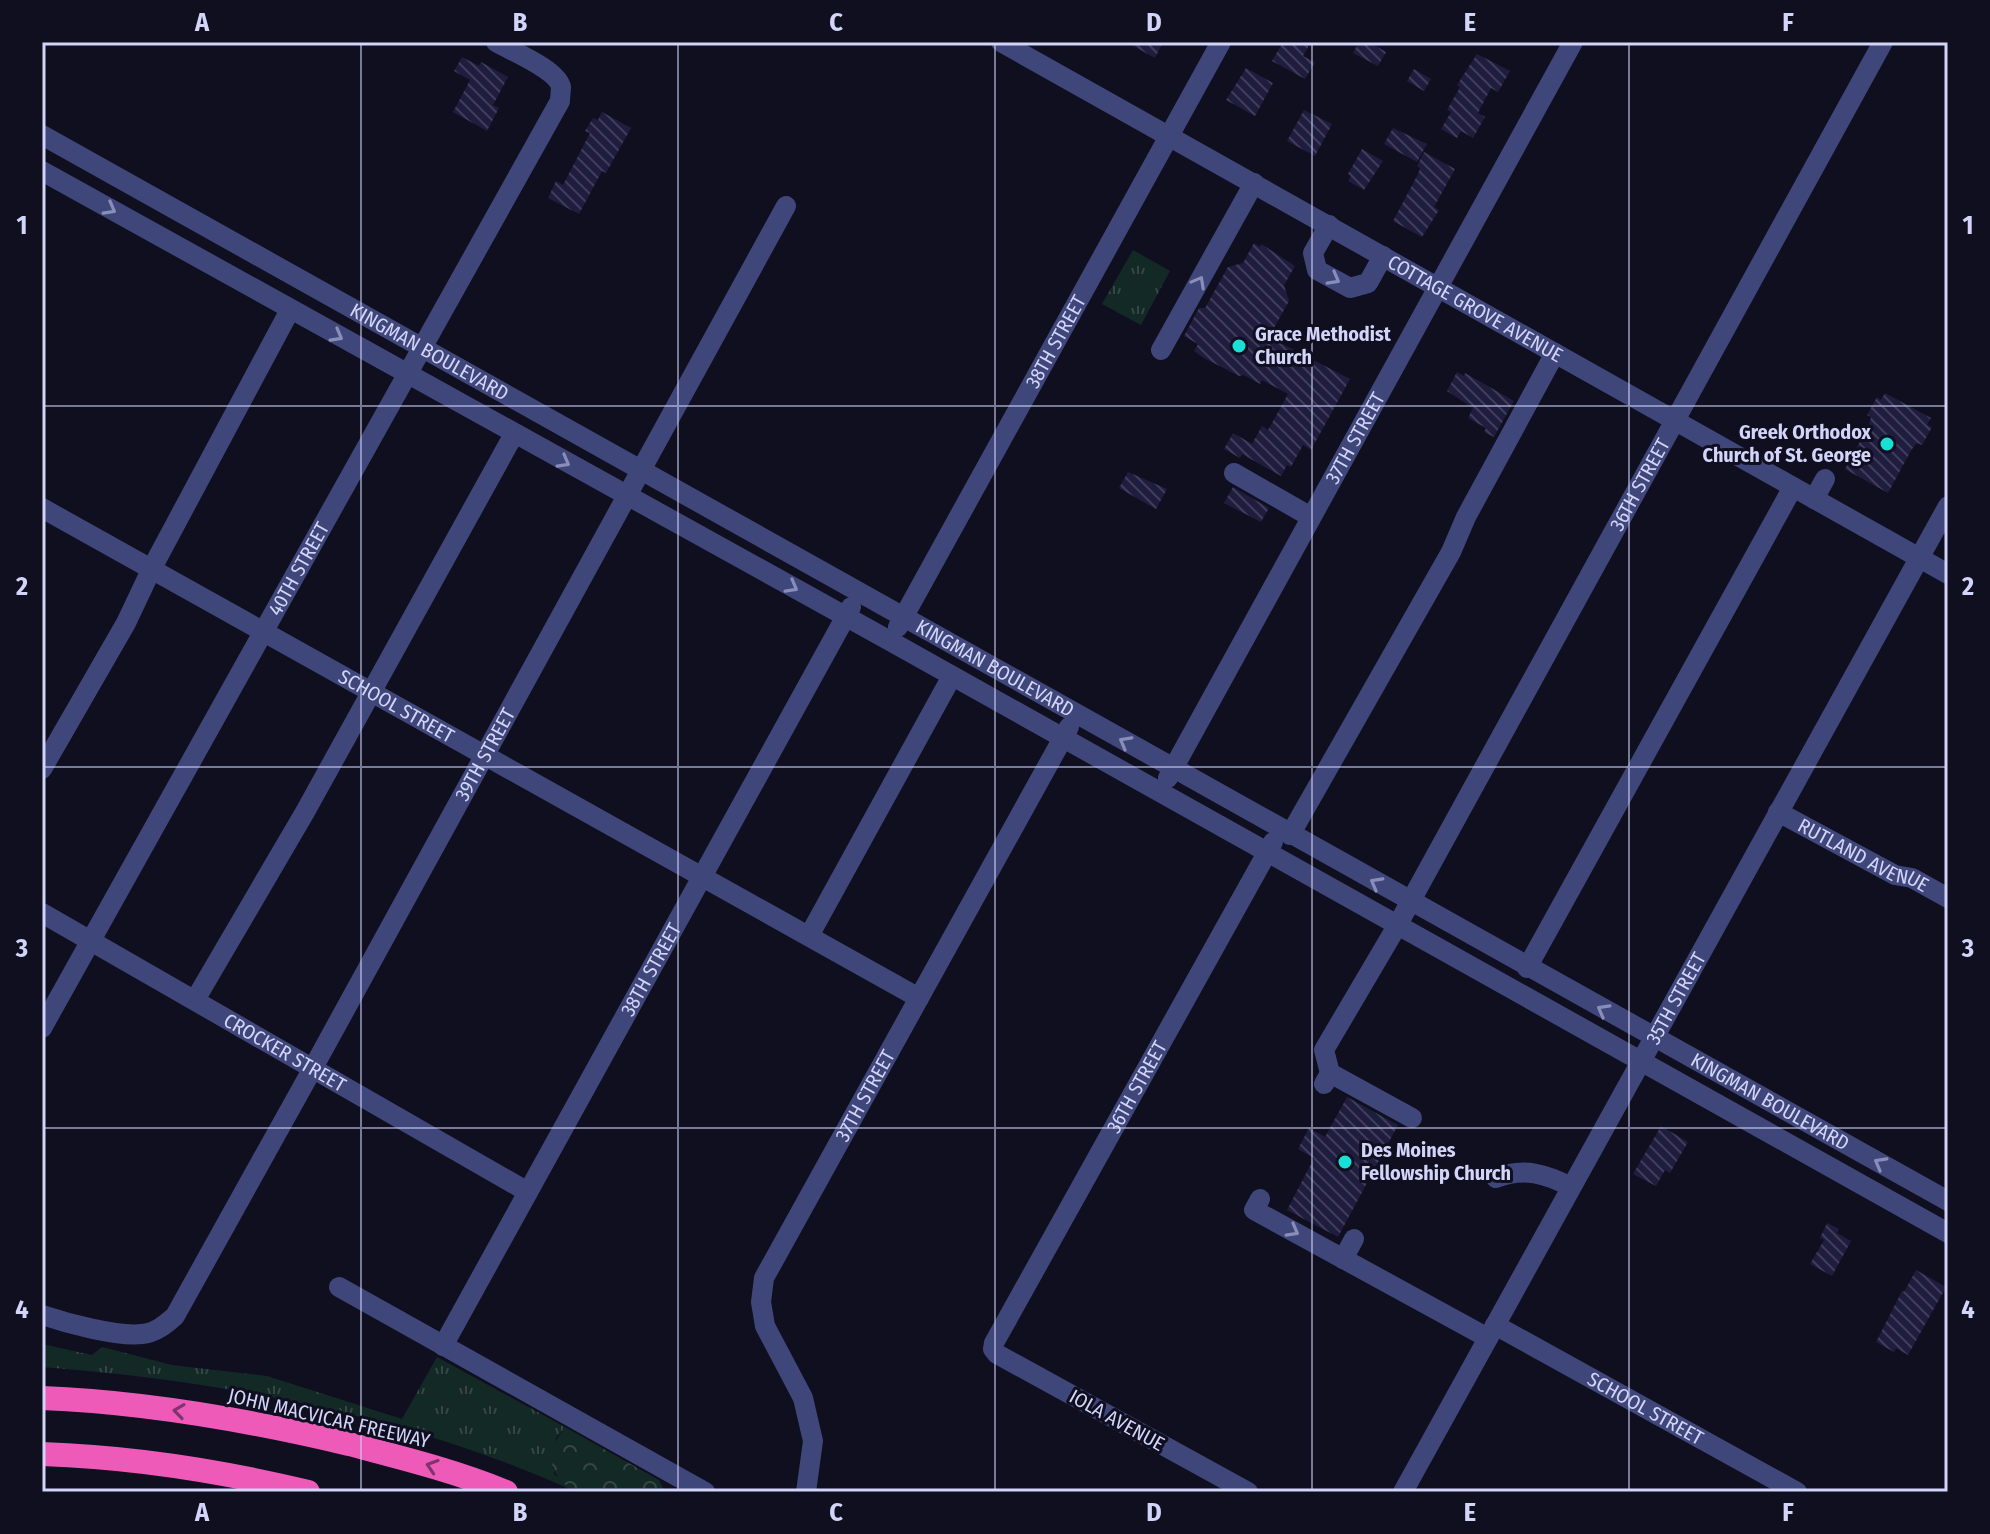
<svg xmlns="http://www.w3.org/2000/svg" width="1990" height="1534" font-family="'Fira Sans Condensed',sans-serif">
<defs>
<pattern id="grass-tufts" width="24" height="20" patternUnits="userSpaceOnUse" patternTransform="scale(2)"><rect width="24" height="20" fill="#132925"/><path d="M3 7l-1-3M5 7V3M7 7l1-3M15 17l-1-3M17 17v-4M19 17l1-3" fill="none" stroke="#344746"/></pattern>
<pattern id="forest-crowns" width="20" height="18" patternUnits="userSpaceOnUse" patternTransform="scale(2)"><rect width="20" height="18" fill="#132925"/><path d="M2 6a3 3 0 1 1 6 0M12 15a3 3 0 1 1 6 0" fill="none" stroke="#344746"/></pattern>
<pattern id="building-back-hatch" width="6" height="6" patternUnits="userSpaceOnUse" patternTransform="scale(2)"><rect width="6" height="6" fill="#1f1d3e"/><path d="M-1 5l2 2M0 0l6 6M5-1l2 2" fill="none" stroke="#3f3d5b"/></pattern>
</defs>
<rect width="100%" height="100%" fill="#0f0f20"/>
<g fill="url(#grass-tufts)">
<polygon points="1133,250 1170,271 1141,325 1102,304"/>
<path d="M42 1344 92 1355 102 1347 172 1365 267 1376 402 1419 437 1357 565 1427 556 1438 554 1474 572 1490C404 1415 224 1381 42 1367Z"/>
</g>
<path fill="url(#forest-crowns)" d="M565 1427 659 1480 665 1492H578C546 1478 545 1452 565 1427Z"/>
<g fill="url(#building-back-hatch)">
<polygon points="1126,42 1163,42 1155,58"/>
<polygon points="1283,42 1311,42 1303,56 1315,62 1305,79 1272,61"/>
<polygon points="1359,42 1369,42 1386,52 1378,66 1353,53"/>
<polygon points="1477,54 1510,71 1498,92 1491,88 1478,113 1485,117 1473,138 1461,131 1457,138 1441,129 1451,112 1447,110 1460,87 1457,85"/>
<polygon points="462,57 479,66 481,62 508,77 493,105 499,108 487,131 453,112 470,80 454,71"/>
<polygon points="1246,68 1273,83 1255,116 1226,100"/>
<polygon points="1414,69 1431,79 1424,91 1407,81"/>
<polygon points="1304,110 1332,124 1315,156 1287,141"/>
<polygon points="602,112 631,128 606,173 602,171 579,214 548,198 556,181 563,185 590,133 585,131 593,118 598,120"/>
<polygon points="1393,128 1427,144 1417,162 1384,144"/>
<polygon points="1362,149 1383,161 1364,190 1348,181 1351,176 1348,174"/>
<polygon points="1424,152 1455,169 1434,207 1439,210 1422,237 1393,221 1418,174 1420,168 1417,166"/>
<polygon points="1254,243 1260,247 1261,244 1295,266 1284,285 1289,301 1269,337 1350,379 1311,450 1303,445 1291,467 1287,465 1281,476 1242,454 1240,458 1224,449 1233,433 1252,444 1262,426 1268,430 1288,394 1262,380 1260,384 1244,375 1239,376 1204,358 1194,351 1198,344 1184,336 1199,308 1205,308 1228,267 1243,263"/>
<polygon points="1457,372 1464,376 1465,373 1514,401 1494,437 1484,432 1486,428 1468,418 1473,408 1447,391"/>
<polygon points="1885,393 1931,418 1927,425 1932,427 1922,445 1917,443 1912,449 1888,493 1845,469 1869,425 1871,417 1867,415 1877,397 1881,400"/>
<polygon points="1128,472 1167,489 1156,509 1119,488"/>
<polygon points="1233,487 1269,508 1261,522 1224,503"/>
<polygon points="1347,1097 1398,1125 1338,1237 1287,1210 1314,1158 1298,1149 1309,1128 1325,1137"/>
<polygon points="1661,1126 1688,1142 1670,1173 1665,1170 1656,1186 1633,1174"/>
<polygon points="1827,1223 1839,1229 1837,1233 1851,1241 1832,1276 1810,1264 1824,1240 1820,1238"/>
<polygon points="1916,1270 1946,1287 1908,1355 1896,1348 1894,1352 1876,1342 1902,1291 1904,1292"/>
</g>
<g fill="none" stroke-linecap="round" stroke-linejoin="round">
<g stroke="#3f467a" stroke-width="20">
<path id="s1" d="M1001 42 1948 574"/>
<path id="s2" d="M42 135 1948 1201"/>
<polyline points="42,171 890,641 1948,1233"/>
<polyline points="1329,225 1313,253 1317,270 1350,288 1368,283 1383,256"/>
<polyline points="1161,350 1254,183"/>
<polyline points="1234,473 1311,517"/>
<polyline points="1814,499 1825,479"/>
<path id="s3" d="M42 508 919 998"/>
<path id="s4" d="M898 627 1221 42"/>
<polyline points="42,769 126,623 152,568 290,310"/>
<path id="s5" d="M1168 778 1573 42"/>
<path id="s6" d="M1778 812 1895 875 1912 878 1948 898"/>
<polyline points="1290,835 1451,552 1466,517 1555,353"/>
<path id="s7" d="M42 913 528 1192"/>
<polyline points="809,936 952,676"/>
<polyline points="1527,968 1793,487"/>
<polyline points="195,1000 305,812 514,434"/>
<path id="s8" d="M42 1028 560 101C560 99 561 89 561 87 557 69 511 51 496 42"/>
<polyline points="1330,1073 1412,1118"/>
<path id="s9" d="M1324 1084 1330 1073 1324 1050 1397 926 1883 42"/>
<path d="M1496 1178C1524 1167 1546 1174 1571 1187"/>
<polyline points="1260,1199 1254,1210 1488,1338"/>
<polyline points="1343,1259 1354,1239"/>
<polyline points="339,1287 705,1492"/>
<path id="s10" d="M42 1315C66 1323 117 1337 142 1334 155 1333 165 1325 175 1316L313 1068 786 206"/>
<path id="s11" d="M1495 1325 1797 1492"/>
<path id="s12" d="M443 1346 851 607"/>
<path id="s13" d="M806 1492 813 1441 803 1398 765 1326 761 1302 764 1278 1069 727"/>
<path id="s14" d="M1248 1492 997 1354 993 1349 994 1343 1273 842"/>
<path id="s15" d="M1403 1492 1948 506"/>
</g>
<g stroke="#ed5ab7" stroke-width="24">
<path d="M42 1398C146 1402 248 1420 349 1444 402 1458 455 1471 506 1492"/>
<path d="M42 1454C132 1457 221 1471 308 1492"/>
</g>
</g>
<defs><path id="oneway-chevron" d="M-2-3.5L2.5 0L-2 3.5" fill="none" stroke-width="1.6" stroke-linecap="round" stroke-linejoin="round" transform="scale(2)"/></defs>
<g stroke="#888dba">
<use href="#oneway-chevron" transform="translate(110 209) rotate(29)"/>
<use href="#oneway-chevron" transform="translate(1334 279) rotate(29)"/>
<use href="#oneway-chevron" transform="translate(1199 282) rotate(-61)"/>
<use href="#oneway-chevron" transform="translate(337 336) rotate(29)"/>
<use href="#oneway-chevron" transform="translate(564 462) rotate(29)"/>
<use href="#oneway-chevron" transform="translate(792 587) rotate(29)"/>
<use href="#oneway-chevron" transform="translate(1125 742) rotate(-151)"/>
<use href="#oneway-chevron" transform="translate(1376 883) rotate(-151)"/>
<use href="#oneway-chevron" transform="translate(1603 1010) rotate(-151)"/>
<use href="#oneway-chevron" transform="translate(1880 1163) rotate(-151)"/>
<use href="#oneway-chevron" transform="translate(1293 1231) rotate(29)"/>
</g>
<g stroke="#7e346c">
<use href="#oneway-chevron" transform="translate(179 1411) rotate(-172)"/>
<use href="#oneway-chevron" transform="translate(432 1466) rotate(-162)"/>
</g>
<path fill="none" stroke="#d2d4fa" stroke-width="2" stroke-opacity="0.55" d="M361 42V1492M678 42V1492M995 42V1492M1312 42V1492M1629 42V1492M42 406H1948M42 767H1948M42 1128H1948"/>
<g fill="#18e0d6" stroke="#0f0f20" stroke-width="3">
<circle cx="1239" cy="346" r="8"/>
<circle cx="1887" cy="444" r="8"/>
<circle cx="1345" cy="1162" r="8"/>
</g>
<g text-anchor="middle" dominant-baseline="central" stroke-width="6" stroke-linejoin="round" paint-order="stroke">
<g font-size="20" fill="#d2d4fa" stroke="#0f0f20">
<text stroke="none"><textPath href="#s1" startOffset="544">COTTAGE GROVE AVENUE</textPath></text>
<text stroke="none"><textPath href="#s4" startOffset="326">38TH STREET</textPath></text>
<text stroke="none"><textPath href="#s2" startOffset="444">KINGMAN BOULEVARD</textPath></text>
<text stroke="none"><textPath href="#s5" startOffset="388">37TH STREET</textPath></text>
<text stroke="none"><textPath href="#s9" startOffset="684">36TH STREET</textPath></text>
<text stroke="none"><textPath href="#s8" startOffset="526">40TH STREET</textPath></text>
<text stroke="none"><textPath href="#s2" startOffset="1092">KINGMAN BOULEVARD</textPath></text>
<text stroke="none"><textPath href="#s3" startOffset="406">SCHOOL STREET</textPath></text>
<text stroke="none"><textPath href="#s10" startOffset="782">39TH STREET</textPath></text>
<text stroke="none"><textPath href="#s6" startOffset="96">RUTLAND AVENUE</textPath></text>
<text stroke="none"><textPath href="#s12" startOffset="430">38TH STREET</textPath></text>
<text stroke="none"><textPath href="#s15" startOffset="564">35TH STREET</textPath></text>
<text stroke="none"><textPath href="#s7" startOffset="280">CROCKER STREET</textPath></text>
<text stroke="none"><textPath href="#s14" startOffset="592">36TH STREET</textPath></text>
<text stroke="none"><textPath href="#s13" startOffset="434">37TH STREET</textPath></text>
<text stroke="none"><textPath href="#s2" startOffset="1980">KINGMAN BOULEVARD</textPath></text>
<text stroke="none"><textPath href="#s11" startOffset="172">SCHOOL STREET</textPath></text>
<text transform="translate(329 1418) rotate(13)">JOHN MACVICAR FREEWAY</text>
<text transform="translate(1117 1420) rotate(29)">IOLA AVENUE</text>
</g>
<g font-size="20" font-weight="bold" fill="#d2d4fa" stroke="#0f0f20" text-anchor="start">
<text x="1255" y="334">Grace Methodist<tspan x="1255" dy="23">Church</tspan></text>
<text x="1871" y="432" text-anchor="end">Greek Orthodox<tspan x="1871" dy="23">Church of St. George</tspan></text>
<text x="1361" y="1150">Des Moines<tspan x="1361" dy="23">Fellowship Church</tspan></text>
</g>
</g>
<rect width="1990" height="1534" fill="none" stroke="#0f0f20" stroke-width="88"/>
<rect x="44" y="44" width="1902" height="1446" fill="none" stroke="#d2d4fa" stroke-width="3"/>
<g font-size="26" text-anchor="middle" font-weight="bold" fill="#d2d4fa">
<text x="202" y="31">A</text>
<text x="520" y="31">B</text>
<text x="836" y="31">C</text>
<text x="1154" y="31">D</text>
<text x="1470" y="31">E</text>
<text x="1788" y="31">F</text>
<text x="22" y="234">1</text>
<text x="1968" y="234">1</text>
<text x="22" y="595">2</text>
<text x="1968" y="595">2</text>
<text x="22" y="957">3</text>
<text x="1968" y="957">3</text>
<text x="22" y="1318">4</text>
<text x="1968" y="1318">4</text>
<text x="202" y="1521">A</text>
<text x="520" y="1521">B</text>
<text x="836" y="1521">C</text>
<text x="1154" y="1521">D</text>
<text x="1470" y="1521">E</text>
<text x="1788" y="1521">F</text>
</g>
</svg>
